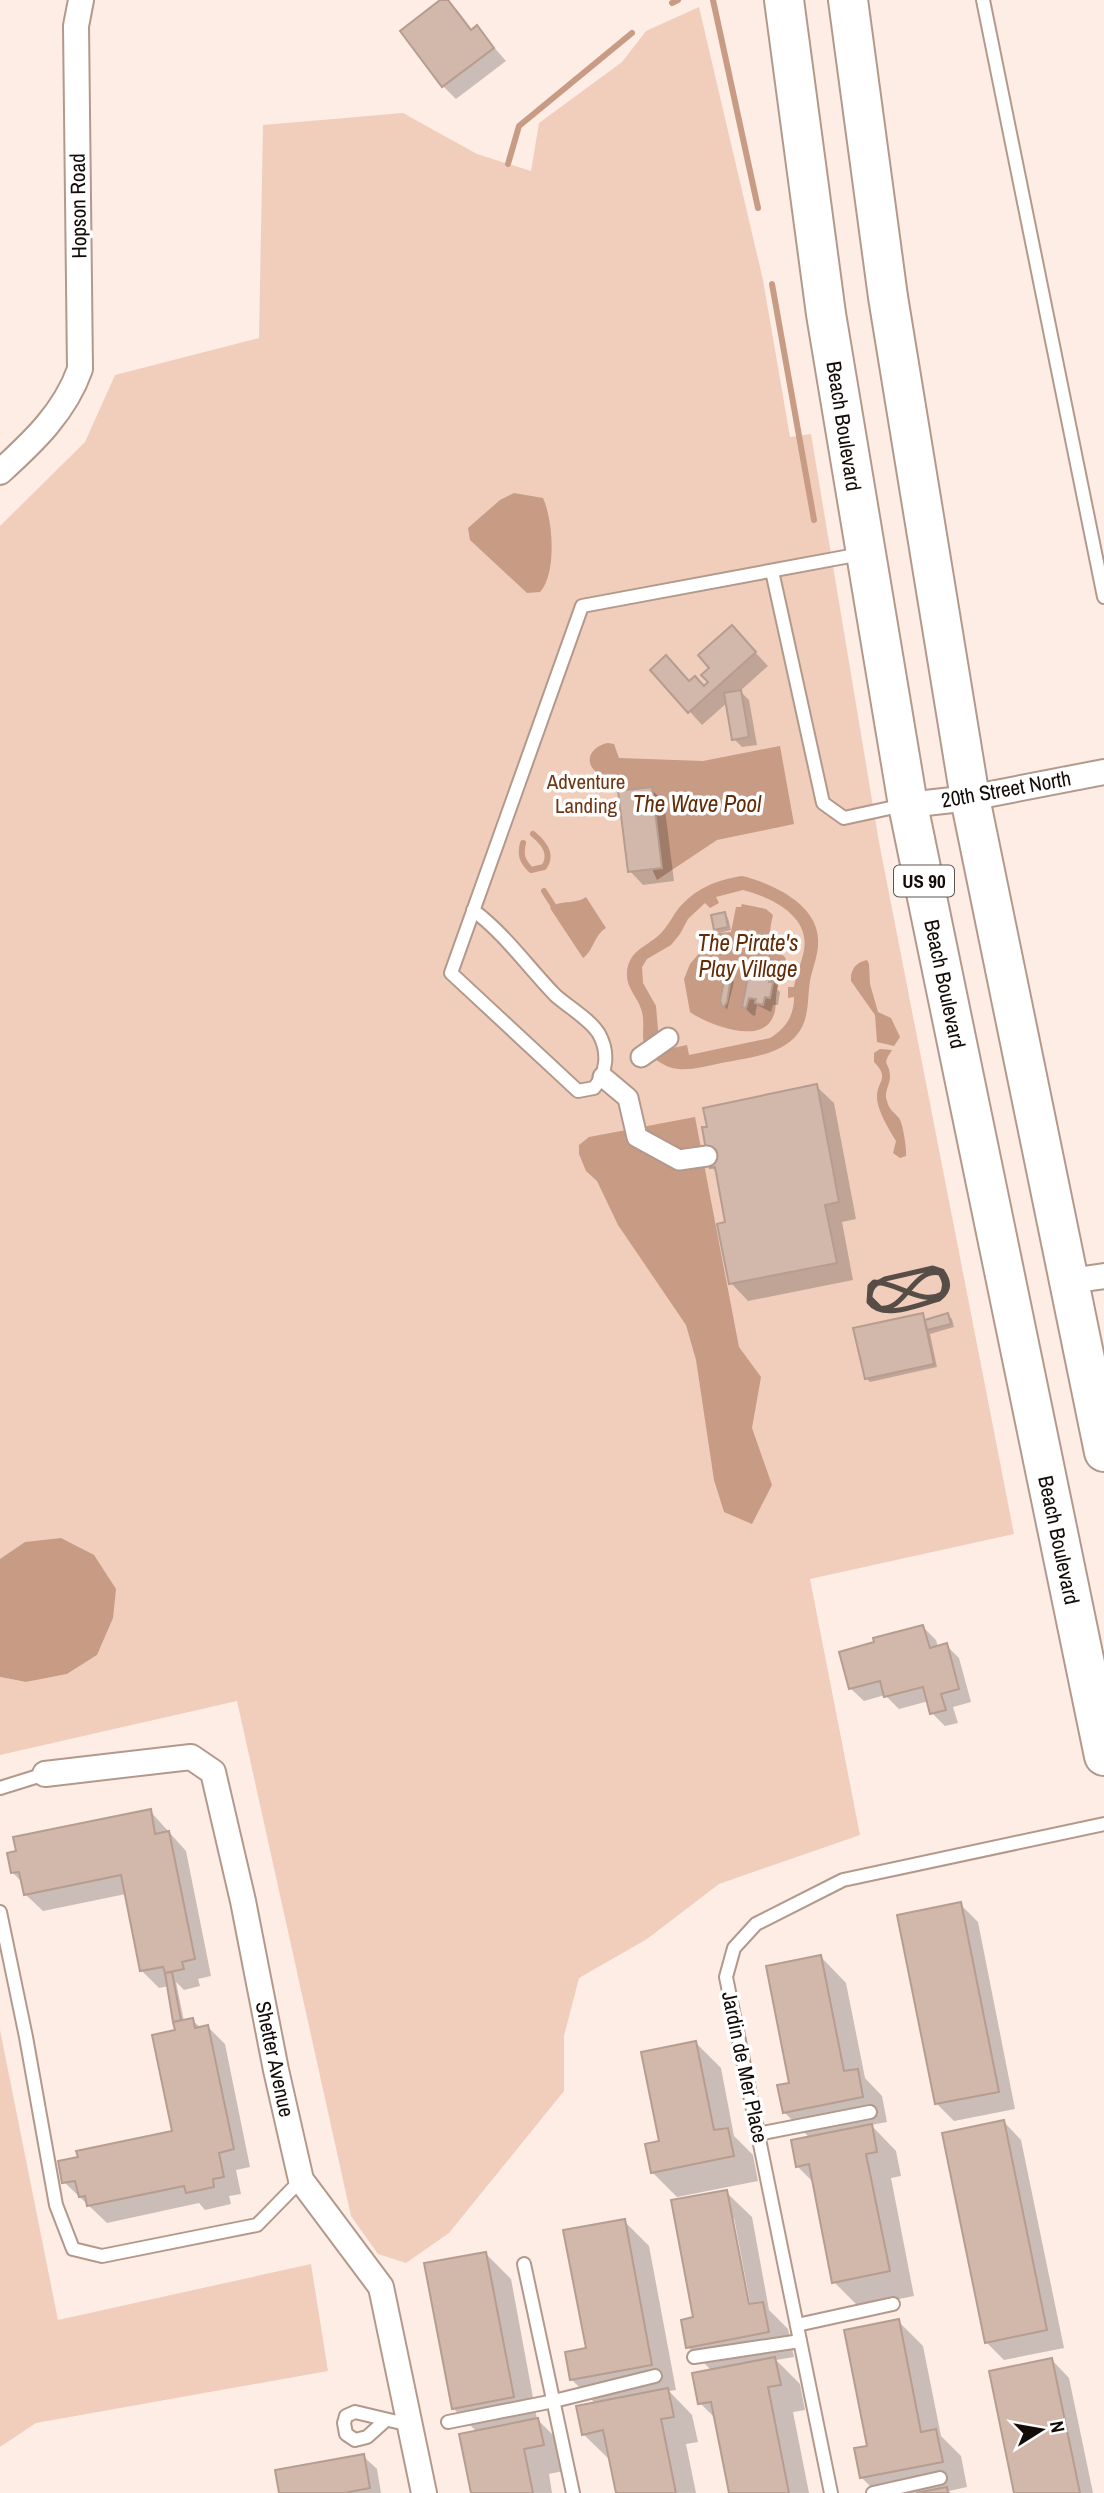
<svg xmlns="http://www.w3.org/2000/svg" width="1104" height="2493" font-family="'Archivo Narrow',sans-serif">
<rect width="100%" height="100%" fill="#fdede5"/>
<g fill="#f1cebc">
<polygon points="699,7 763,280 790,437 811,434 879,842 1014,1534 810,1579 860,1835 719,1884 647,1939 579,1978 564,2036 564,2091 449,2233 406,2263 378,2254 351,2216 237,1701 0,1755 0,1677 26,1682 67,1674 97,1655 0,1559 0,526 85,442 115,375 259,338 263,125 403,113 477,154 531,171 539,123 622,62 646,31"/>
<polygon points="0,2030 58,2320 311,2264 328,2371 36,2423 0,2447"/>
</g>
<g fill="#c79b84" fill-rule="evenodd">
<path d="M514 493 543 498C553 520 557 573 540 592L527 593 470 540 468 528 500 500Z"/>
<path d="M608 743 614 744 619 758 703 761 780 746 794 824 717 840 657 880 652 869 662 868 618 791 616 780C609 776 600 776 595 771 582 758 595 745 608 743Z"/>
<path d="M742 876C772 883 817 904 818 939 819 954 813 966 810 981 807 1000 810 1020 796 1036 777 1057 743 1058 717 1064 698 1068 678 1074 661 1063 634 1048 647 1032 642 1012 639 998 626 989 627 973 628 951 646 947 659 935 667 928 672 917 678 909 696 888 716 880 742 876ZM743 890C770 897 810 915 804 950 802 962 796 974 794 987H788V998L794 997C794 1016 786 1028 770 1038L689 1055 687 1045 668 1049 659 1041 656 1006 643 983 642 967 647 959 671 945 680 934 688 919 705 903 710 908 719 903 716 897Z"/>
<path d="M586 897 606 928C594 935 594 950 583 958L550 908C561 899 575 905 586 897Z"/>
<path d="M742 904 766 909 773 915C770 927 767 941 777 951 780 954 784 955 786 959 783 969 779 980 777 990 775 999 777 1009 773 1017 761 1046 707 1024 690 1012L684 979 690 964 713 937 719 933 731 932 736 907H741Z"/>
<path d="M867 960 869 964 870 984 878 1012 891 1018 900 1037 894 1046 877 1042 875 1015 851 981C850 970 856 962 867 960Z"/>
<path d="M880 1049 892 1050C881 1067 889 1060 890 1075 891 1084 883 1092 887 1101 889 1110 894 1112 899 1118 903 1123 907 1151 906 1156L900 1158 893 1153 896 1141C889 1130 878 1111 877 1099 876 1081 891 1079 874 1062V1053Z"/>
<polygon points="695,1117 739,1347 761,1377 752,1428 772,1485 752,1524 724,1512 714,1480 696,1360 686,1325 618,1225 597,1181 586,1171 579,1154 579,1145 589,1137"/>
<polygon points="61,1538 94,1555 116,1589 113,1618 97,1655 67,1674 26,1682 0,1677 0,1559 25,1542"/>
</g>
<g fill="#0003" fill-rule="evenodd">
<polygon points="443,0 447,0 458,11 473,31 477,28 506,61 456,99 443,86"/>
<polygon points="744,640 768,666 740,691 749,700 757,745 742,747 734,739 728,702 702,725 652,670 705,688"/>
<polygon points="651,789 664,802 674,881 643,885 630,871"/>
<polygon points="725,914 728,918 731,930 719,933 715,929"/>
<polygon points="772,962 775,966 774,972 759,968 755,964"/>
<polygon points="762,972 778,986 777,989 780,992 778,1005 773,1005 771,1012 757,1005 755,1016 752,1015 744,1007"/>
<polygon points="730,979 734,982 727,1010 722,1001"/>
<polygon points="816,1086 834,1103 856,1219 842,1222 853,1280 748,1301 731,1283 728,1224 718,1173 711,1167"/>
<polygon points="922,1315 927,1321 948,1315 952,1319 954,1327 930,1334 937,1367 870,1382 866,1378"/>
<polygon points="923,1627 936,1640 938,1647 946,1645 959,1658 971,1702 953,1707 958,1723 945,1726 932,1713 929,1701 899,1709 885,1695 864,1701 850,1688"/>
<polygon points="150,1811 186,1851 211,1976 198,1979 200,1986 184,1990 176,1982 184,2021 192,2020 201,2028 208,2027 225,2044 250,2167 236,2170 241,2194 229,2196 231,2204 205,2210 199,2203 107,2223 64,2182 174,2132 177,2032 169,1986 159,1988 142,1971 126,1894 43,1911 25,1894 23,1883 12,1872"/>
<polygon points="960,1904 978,1922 1015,2109 954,2121 937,2104"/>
<polygon points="821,1957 846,1983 865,2078 882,2096 887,2122 871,2125 896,2151 901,2176 891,2178 914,2296 859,2307 834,2282 814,2183 797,2166 810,2138 784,2112"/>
<polygon points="696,2043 721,2068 734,2136 753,2155 758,2181 677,2197 652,2172"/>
<polygon points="1004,2122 1021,2140 1064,2348 1004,2360 987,2343"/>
<path d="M726 2192 752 2217 769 2310 788 2329 794 2357 776 2360 800 2384 805 2410 793 2412 809 2493H731L717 2420 700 2403 712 2371 688 2347ZM731 2218H734L752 2313H749Z"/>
<polygon points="624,2221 649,2246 676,2390 669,2391 692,2415 698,2442 686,2444 696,2493 618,2493 611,2459 609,2459 583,2434 596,2404 571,2379 588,2350"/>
<polygon points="485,2253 511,2279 537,2419 563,2445 568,2470 549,2474 552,2493 472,2493 477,2432 453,2408"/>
<polygon points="898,2321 923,2346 941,2436 961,2456 967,2487 949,2491 951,2493 877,2493 862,2478"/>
<polygon points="1052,2360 1069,2378 1093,2493 1015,2493"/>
<polygon points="363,2456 377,2469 381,2493 281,2493"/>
</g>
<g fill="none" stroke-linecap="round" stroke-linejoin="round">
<g stroke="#c79b84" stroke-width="6">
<polyline points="713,0 758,208"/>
<polyline points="672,3 678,0"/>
<polyline points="508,164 519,126 632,33"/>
<polyline points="772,284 814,520"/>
<path d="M523 843C520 855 522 861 531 870L544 867C553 854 544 843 533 834"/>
<polyline points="544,891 558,913"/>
</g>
</g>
<g fill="#d2b8ab" stroke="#b69d90" stroke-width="2">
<polygon points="440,0 448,0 471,30 477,25 494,48 442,87 400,31"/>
<polygon points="732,625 756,652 688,713 650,670 666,655 689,681 695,676 704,686 708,682 701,675 709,668 698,655"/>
<polygon points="741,690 749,737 732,740 724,693"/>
<polygon points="652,787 662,868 628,872 618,791"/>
<polygon points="725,912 728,927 714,930 711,915"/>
<polygon points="755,956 772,960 771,969 753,965"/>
<polygon points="750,967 763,970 762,974 770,975 769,982 773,982 770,998 765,997 763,1005 755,1003 756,999 749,998 746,1008 742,1007"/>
<polygon points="725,976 731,977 727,1002 723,1008 720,1001"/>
<polygon points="817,1084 839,1202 825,1205 837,1263 729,1284 717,1224 725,1222 715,1167 710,1168 707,1156 702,1127 707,1127 703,1108"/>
<polygon points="923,1313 934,1364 865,1379 853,1328"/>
<polygon points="948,1313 951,1324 927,1330 925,1320"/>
<polygon points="923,1625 930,1648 947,1643 959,1689 941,1694 946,1710 930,1714 923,1687 884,1697 880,1681 849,1689 839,1652 874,1642 873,1638"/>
<polygon points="151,1809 155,1834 169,1831 195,1959 182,1962 184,1969 165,1973 163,1967 140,1971 121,1875 24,1895 19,1872 11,1873 7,1853 16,1851 13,1837"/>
<polygon points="961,1902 999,2092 935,2104 897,1915"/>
<polygon points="821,1955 844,2071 858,2069 863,2097 783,2113 777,2085 789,2083 766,1966"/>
<polygon points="172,1972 181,2020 173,2022 165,1973"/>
<polygon points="193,2018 195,2028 208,2025 234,2149 219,2153 224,2177 213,2179 214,2187 186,2193 184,2186 87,2206 85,2196 79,2197 75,2181 62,2183 58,2161 78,2157 76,2151 172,2131 152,2035 175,2030 173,2022"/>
<polygon points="696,2041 714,2130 728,2128 734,2156 651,2173 645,2144 659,2141 641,2052"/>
<polygon points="1004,2120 1047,2330 985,2343 942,2133"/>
<polygon points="872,2124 877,2152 866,2154 890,2271 832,2283 809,2164 796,2167 791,2140"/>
<polygon points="727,2190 749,2304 763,2302 769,2332 686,2348 681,2320 693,2317 671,2200"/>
<polygon points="625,2219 652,2365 570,2380 565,2352 586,2348 563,2230"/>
<polygon points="486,2252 514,2397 452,2409 424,2263"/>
<polygon points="899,2319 921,2432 936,2429 943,2462 860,2478 854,2448 867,2446 844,2330"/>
<polygon points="775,2357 781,2385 768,2387 789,2493 729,2493 711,2402 698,2404 692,2373"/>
<polygon points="1052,2358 1080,2493 1014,2493 989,2371"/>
<polygon points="668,2388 674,2417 661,2419 676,2493 616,2493 603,2430 582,2435 576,2406"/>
<polygon points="538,2418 544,2445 524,2449 533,2493 471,2493 459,2434"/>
<polygon points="364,2454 370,2488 344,2493 279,2493 275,2470"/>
<polygon points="947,2487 948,2493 916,2493"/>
</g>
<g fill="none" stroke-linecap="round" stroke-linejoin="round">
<g stroke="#b2998c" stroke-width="16">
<g id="service">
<polyline points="983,0 1104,597"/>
<polyline points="772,571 823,803 844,818 904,805"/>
<path d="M473 910C505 934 527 966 555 995 567 1006 591 1020 599 1034 609 1052 607 1073 594 1088L578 1091 451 973 582 606 861 554"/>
<polyline points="0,1788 45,1774"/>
<polyline points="0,1912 26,2037 56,2205 73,2249 102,2256 257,2225 301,2180"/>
<polyline points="758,2134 870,2112"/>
<polyline points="524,2264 573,2493"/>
<polyline points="797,2325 893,2304"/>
<polyline points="694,2357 800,2341"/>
<polyline points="386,2420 367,2437 355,2440 346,2434 344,2423 346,2416 355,2412 410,2425"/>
<polyline points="448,2422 554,2401 655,2376"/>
<polyline points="831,2493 726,1977 734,1948 756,1924 843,1880 1104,1824"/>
<polyline points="873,2493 940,2478"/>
</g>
</g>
<g stroke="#b2998c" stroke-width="23">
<g id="pedestrian">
<polyline points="641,1057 668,1038"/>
<polyline points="603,1077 628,1098 637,1137 679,1160 707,1156"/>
</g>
</g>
<g stroke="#b2998c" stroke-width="28">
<g id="minor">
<path d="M0 472C33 442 65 412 80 369L76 26 81 0"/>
<polyline points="908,805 970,798 1104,772"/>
<polyline points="1070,1281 1104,1276"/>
<polyline points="45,1774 191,1757 213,1772 243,1901 276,2070 301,2180 381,2287 424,2493"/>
</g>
</g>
<g stroke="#b2998c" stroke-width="42">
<g id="trunk">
<polyline points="784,0 826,314 908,805 1104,1756"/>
<polyline points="848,0 888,297 970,798 1104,1452"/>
</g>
</g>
<use href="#service" stroke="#fff" stroke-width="12"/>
<use href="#pedestrian" stroke="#fff" stroke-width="19"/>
<use href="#minor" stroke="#fff" stroke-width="24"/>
<use href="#trunk" stroke="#fff" stroke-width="38"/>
<path stroke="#574d47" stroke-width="5" d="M885 1279 933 1268 942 1271C950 1282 950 1291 939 1299 920 1304 883 1321 869 1302L870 1286 874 1282C897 1282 922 1306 942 1294 946 1286 945 1281 940 1273 912 1268 906 1311 880 1308L870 1298C870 1287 875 1284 885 1279"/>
</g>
<g text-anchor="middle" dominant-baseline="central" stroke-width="7" stroke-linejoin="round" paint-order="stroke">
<rect fill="#fff" stroke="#5a5552" stroke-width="2" x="894" y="865.5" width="60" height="31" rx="5"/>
<g font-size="19" font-weight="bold" fill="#140c08">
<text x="924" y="881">US 90</text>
</g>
<g font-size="21" fill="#140c08" stroke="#fff">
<text transform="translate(78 206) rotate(-91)">Hopson Road</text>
<text transform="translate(844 426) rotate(81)">Beach Boulevard</text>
<text transform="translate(1006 789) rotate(-10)">20th Street North</text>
<text transform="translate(945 984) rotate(78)">Beach Boulevard</text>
<text transform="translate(1059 1540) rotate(78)">Beach Boulevard</text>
<text transform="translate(275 2059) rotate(78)">Shetter Avenue</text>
<text transform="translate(745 2067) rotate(78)">Jardin de Mer Place</text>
</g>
<g font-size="21" fill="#6f3613" stroke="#fff">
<text x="586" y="781">Adventure<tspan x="586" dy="24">Landing</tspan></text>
</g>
<g font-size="23" font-style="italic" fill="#642c06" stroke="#fff">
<text x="697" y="803">The Wave Pool</text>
<text x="748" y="942">The Pirate's<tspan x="748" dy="26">Play Village</tspan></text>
</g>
</g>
<g transform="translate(1041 2430) rotate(79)" stroke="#ffffff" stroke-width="5" paint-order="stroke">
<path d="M0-5L12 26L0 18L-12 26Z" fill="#140c08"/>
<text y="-10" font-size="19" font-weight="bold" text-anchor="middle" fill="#140c08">N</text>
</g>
</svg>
